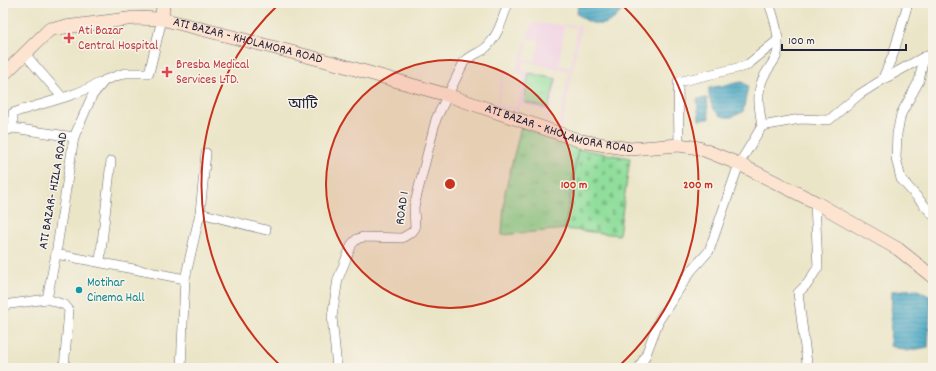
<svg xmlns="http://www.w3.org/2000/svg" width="936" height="371" font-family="Dekko,'Noto Sans Bengali',sans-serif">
<defs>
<pattern id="grass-tufts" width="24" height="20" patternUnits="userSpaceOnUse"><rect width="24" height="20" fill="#91de9c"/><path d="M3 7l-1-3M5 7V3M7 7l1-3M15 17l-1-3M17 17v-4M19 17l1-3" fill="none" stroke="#7dbe87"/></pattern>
<pattern id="cemetery-stones" width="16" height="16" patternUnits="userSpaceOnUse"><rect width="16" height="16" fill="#91de9c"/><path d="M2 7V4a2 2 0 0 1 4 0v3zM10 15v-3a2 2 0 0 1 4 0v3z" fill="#7dbe87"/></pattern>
<pattern id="water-rules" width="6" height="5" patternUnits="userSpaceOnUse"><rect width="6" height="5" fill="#46a7c5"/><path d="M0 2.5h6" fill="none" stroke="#3a88a1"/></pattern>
</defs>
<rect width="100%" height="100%" fill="#f7f3e8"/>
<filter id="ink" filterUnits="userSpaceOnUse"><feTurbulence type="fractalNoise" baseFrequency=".025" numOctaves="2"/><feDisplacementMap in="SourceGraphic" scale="8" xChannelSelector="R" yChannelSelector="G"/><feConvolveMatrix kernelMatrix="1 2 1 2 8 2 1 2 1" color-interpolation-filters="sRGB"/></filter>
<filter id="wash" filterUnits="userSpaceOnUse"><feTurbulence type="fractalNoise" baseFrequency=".012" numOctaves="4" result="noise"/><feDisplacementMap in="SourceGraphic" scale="16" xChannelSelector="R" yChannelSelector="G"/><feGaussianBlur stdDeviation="0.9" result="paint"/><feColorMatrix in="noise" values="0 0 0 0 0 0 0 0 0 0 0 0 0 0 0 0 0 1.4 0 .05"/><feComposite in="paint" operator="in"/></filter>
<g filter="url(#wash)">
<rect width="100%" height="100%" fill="#ebe5c8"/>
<path fill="#f1d0e4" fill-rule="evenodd" d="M532 23 581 26 561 130 514 116 516 110 496 107 503 69 516 71ZM564 26 577 28 571 68 559 66ZM528 38 539 40 535 61 524 59ZM523 61 570 71 558 128 547 125 558 78 522 70ZM507 71 524 74 517 108 498 105 504 75H506ZM529 73 548 109 524 102ZM520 104 547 112 544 124 516 116Z"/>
<g fill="url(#grass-tufts)" stroke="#5a806c">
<polygon points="529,73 556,79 548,109 524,102"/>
<polygon points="521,127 578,149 565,229 502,235 505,192"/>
</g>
<polygon fill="url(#cemetery-stones)" stroke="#5a806c" points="578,149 630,158 619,235 565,229"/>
<g fill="url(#water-rules)" stroke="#346480">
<path d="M578 3H628C612 25 600 32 577 14Z"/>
<path d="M742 82 748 86 743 112C740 113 735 116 731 117 714 119 708 101 709 88Z"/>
<polygon points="707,98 709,119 699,120 697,99"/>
<polygon points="916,289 931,297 928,347 907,351 890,346 892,291"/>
</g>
</g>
<g filter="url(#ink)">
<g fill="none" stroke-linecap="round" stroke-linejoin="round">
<g stroke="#68666c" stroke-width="10">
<g id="street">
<polyline points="24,53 62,97"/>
<polyline points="924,57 919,81 901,114 897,134 896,158 901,179 933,215"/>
<polyline points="882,80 893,55 908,3"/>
<path d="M762 126C760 112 756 95 762 81 765 72 772 65 776 57 782 43 774 17 769 3"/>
<path d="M13 128V113C42 103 74 97 101 82"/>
<polyline points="3,132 13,128 74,137"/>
<polyline points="679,145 678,82 746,66 778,40"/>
<polyline points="200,213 266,230"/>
<polyline points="56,254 185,279 200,213 206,153"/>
<polyline points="100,261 111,161"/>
<polyline points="47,299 65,305 69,310 64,368"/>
<polyline points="3,305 47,299 56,254 74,137 92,96 105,80 125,73 149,73 162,19"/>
<polyline points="181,368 185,279"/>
<path d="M337 368 332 317 338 279 352 244 357 239 363 237 402 238 412 232 415 228 414 207 436 119 464 62C470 56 476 54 483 50 497 40 503 18 508 3"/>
<polyline points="639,368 645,357 659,320 691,271 709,251 739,164 762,126 800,119 829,120 860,94 882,80 924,57 933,54"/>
<polyline points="805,368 807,363 798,293 808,283 818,267 815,202"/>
</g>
</g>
<g stroke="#68666c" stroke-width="14">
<g id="secondary">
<polyline points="162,19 163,3"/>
<path id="s1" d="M3 75 50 29 135 18 162 19 334 63 447 95 581 141 630 149 679 145 699 148 739 164 815 202 898 249 933 277"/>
</g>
</g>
<use href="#street" stroke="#fff" stroke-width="9"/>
<use href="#secondary" stroke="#fde4d1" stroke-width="13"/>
</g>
</g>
<circle cx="450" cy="184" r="124" fill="#c8321e" fill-opacity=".12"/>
<g fill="none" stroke="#c8321e" stroke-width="2">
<circle cx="450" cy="184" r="124"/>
<path d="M282 367A248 248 0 0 1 279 4M621 4A248 248 0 0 1 618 367"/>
</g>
<g fill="#e0444e" stroke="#f7f3e8" stroke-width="1.5">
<path d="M67 32h4v4h4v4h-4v4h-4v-4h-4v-4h4z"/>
<path d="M165 66h4v4h4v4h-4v4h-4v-4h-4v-4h4z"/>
</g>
<circle fill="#0f9aa8" stroke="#f7f3e8" stroke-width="1.5" cx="79" cy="290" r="4"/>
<g text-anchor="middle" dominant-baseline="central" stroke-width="3" stroke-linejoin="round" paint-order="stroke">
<g font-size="13" fill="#be3a42" stroke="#f7f3e8" text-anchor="start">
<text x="78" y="31">Ati Bazar<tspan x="78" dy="15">Central Hospital</tspan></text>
<text x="176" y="65">Bresba Medical<tspan x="176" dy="15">Services LTD.</tspan></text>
</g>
<g font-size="13" fill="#22223b" stroke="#f7f3e8">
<text stroke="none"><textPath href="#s1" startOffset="267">ATI BAZAR - KHOLAMORA ROAD</textPath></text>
<text stroke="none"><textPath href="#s1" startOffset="591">ATI BAZAR - KHOLAMORA ROAD</textPath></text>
<text transform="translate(54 191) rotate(-80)">ATI BAZAR- HIZLA ROAD</text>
<text transform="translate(403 208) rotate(-82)">ROAD 1</text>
</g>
<g font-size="13" fill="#0d838f" stroke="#f7f3e8" text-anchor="start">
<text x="87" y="283">Motihar<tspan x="87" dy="15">Cinema Hall</tspan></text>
</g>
<g font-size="15" fill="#22223b" stroke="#f7f3e8">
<text x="303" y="105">আটি</text>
</g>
</g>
<circle cx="450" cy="184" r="6" fill="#c8321e" stroke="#f7f3e8" stroke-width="2"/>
<g font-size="12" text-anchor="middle" font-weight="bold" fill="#c8321e" stroke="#f7f3e8" stroke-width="3" stroke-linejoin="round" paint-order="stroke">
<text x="574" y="188">100 m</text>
<text x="698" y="188">200 m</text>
</g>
<rect width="936" height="371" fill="none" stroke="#f7f3e8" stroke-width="16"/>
<path d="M782 44v6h124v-6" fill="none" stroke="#22223b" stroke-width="2"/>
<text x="788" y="44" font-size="12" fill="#22223b" stroke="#f7f3e8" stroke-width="3" paint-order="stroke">100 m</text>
</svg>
